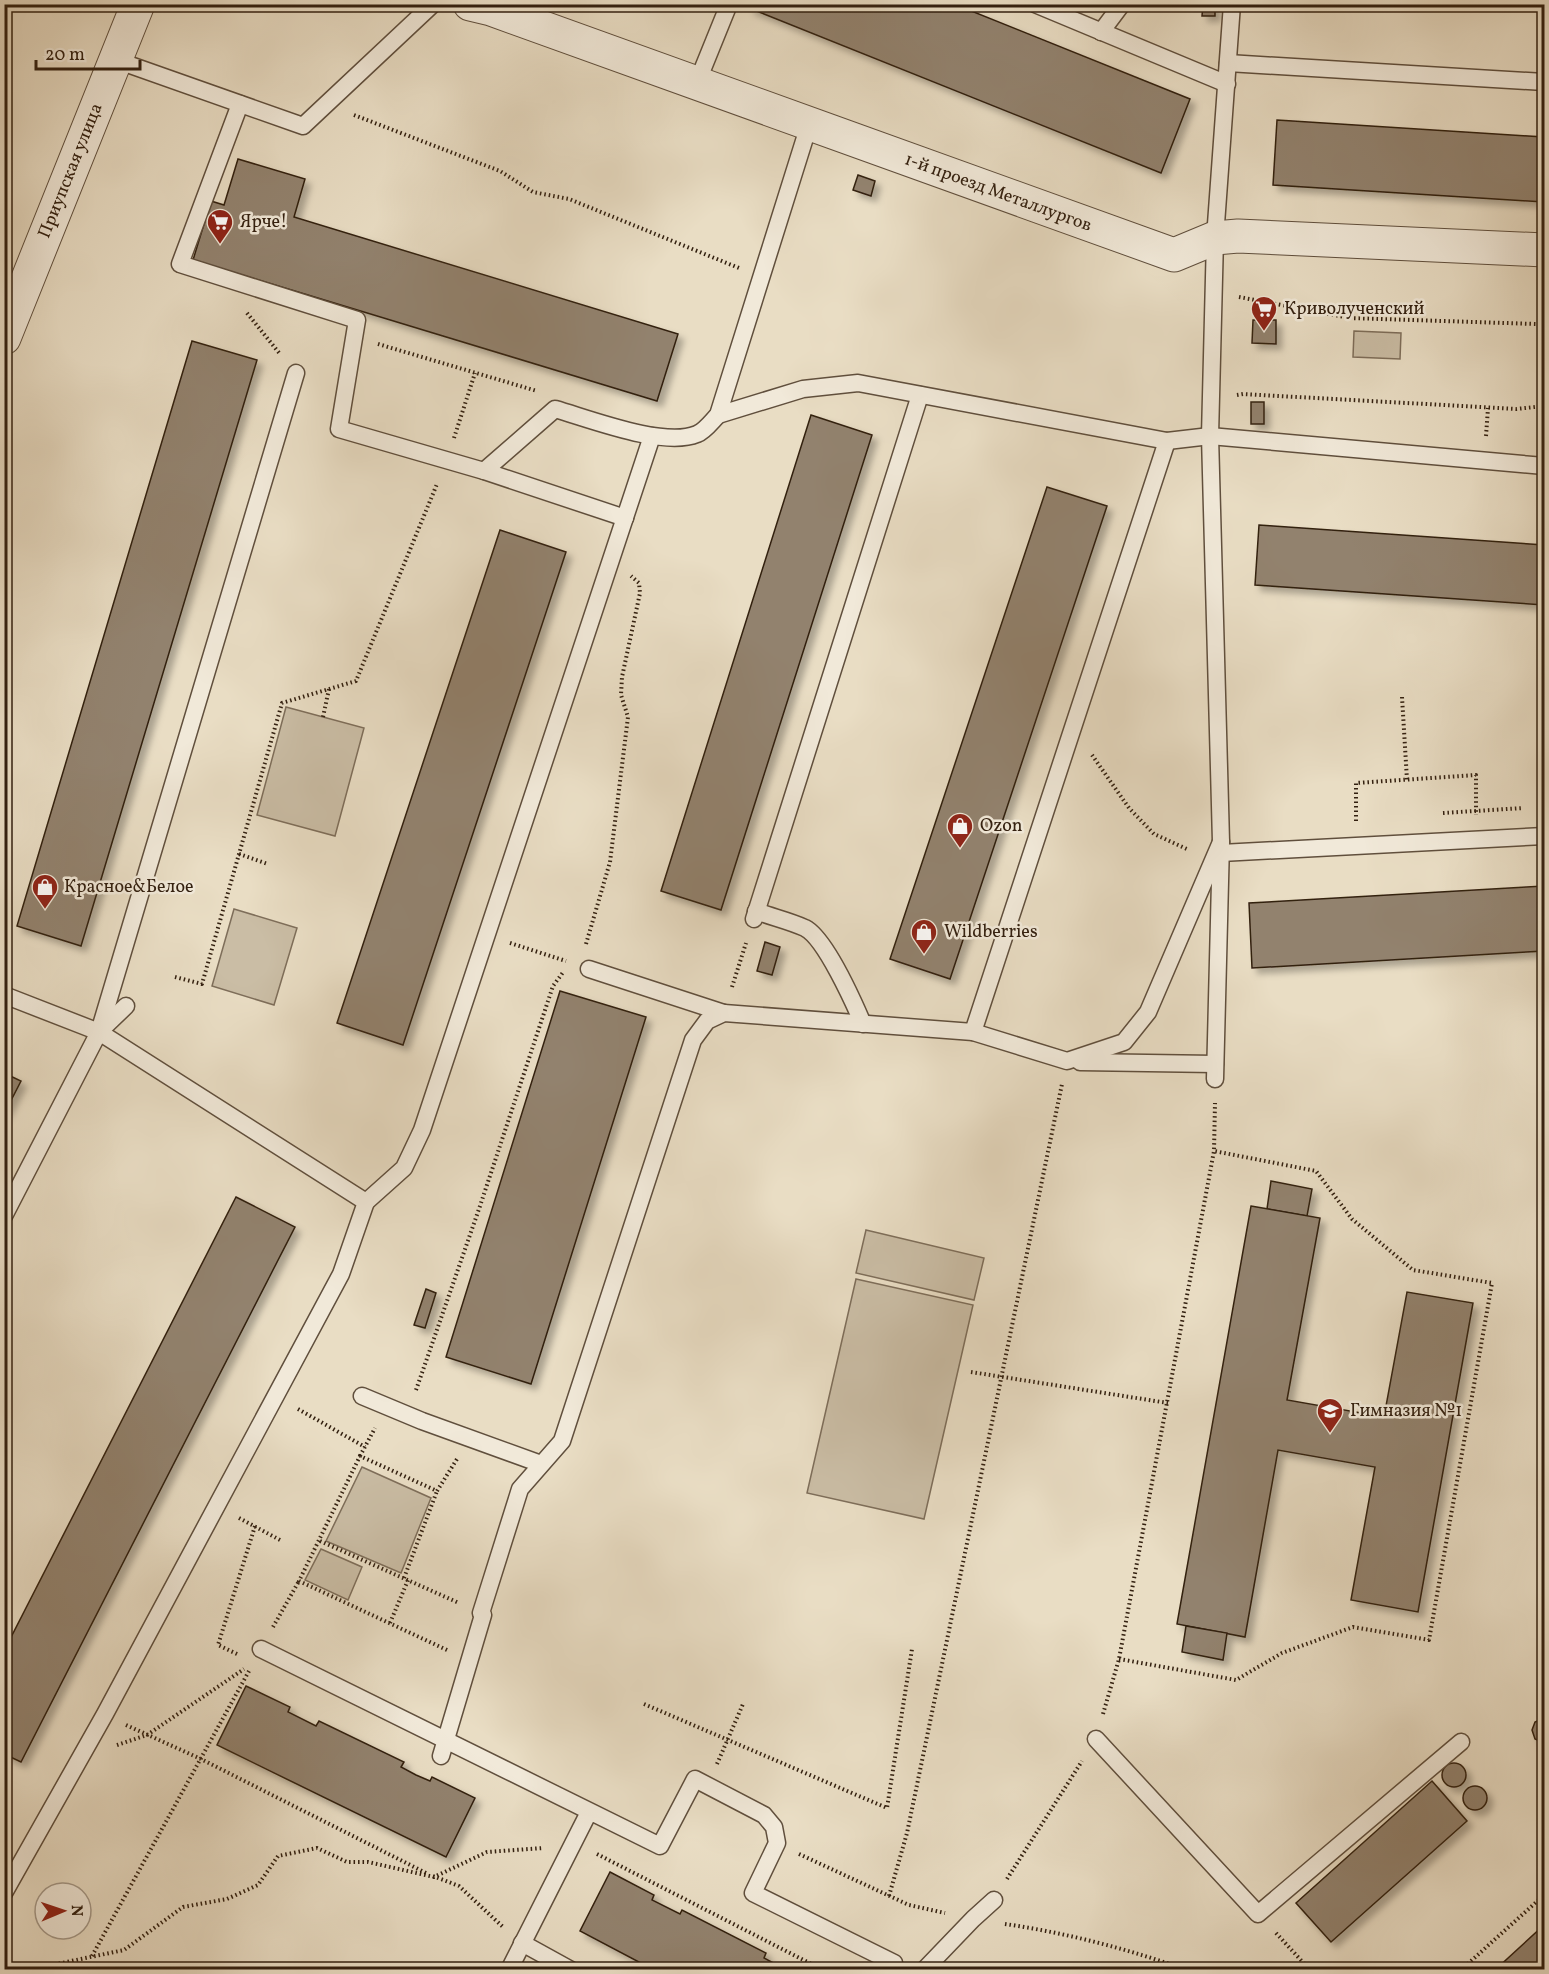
<svg xmlns="http://www.w3.org/2000/svg" width="1549" height="1974" font-family="Vollkorn,serif">
<defs>
<filter id="shadow"><feDropShadow dx="5.5" dy="5.5" stdDeviation="3" flood-color="#0004"/></filter>
</defs>
<rect width="100%" height="100%" fill="#e9ddc4"/>
<filter id="stains"><feTurbulence type="fractalNoise" baseFrequency=".00333" numOctaves="4"/><feColorMatrix values="0 0 0 0 .2 0 0 0 0 .09 0 0 0 0 .02 0 0 0 .5 -.17"/></filter>
<radialGradient id="worn" r=".72"><stop offset=".6" stop-color="#630" stop-opacity="0"/><stop offset="1" stop-color="#630" stop-opacity=".3"/></radialGradient>
<g fill="#cabda5" stroke="#7e6e5a" stroke-width="1.5">
<polygon points="1354,331 1401,333 1400,359 1353,357"/>
<polygon points="286,707 364,728 335,836 257,815"/>
<polygon points="234,909 297,928 274,1005 212,986"/>
<polygon points="866,1230 984,1258 974,1300 856,1273"/>
<polygon points="856,1279 973,1305 924,1519 807,1493"/>
<polygon points="362,1467 431,1498 401,1573 326,1541"/>
<polygon points="321,1549 362,1567 348,1600 305,1580"/>
</g>
<g fill="#92826e" stroke="#332010" stroke-width="1.5" filter="url(#shadow)">
<polygon points="750,4 954,4 1190,99 1161,173 749,8"/>
<polygon points="1203,4 1215,4 1215,16 1202,16"/>
<polygon points="1277,120 1544,137 1544,202 1273,185"/>
<polygon points="238,159 305,179 294,217 678,334 657,401 193,260 211,201 224,205"/>
<polygon points="858,175 875,181 871,196 853,190"/>
<polygon points="1253,320 1276,320 1276,344 1252,343"/>
<polygon points="192,341 257,360 81,946 17,926"/>
<rect x="1251" y="402" width="13" height="22"/>
<polygon points="811,415 872,435 721,910 661,891"/>
<polygon points="1047,487 1107,506 950,979 890,959"/>
<polygon points="1259,525 1544,545 1544,605 1255,585"/>
<polygon points="500,530 566,552 403,1045 337,1023"/>
<polygon points="1544,886 1544,951 1252,968 1249,903"/>
<polygon points="765,942 780,947 772,975 757,971"/>
<polygon points="560,991 646,1017 531,1384 446,1357"/>
<polygon points="4,1073 21,1081 4,1114"/>
<polygon points="1271,1181 1312,1189 1307,1216 1267,1209"/>
<polygon points="236,1197 295,1227 21,1762 4,1754 4,1651"/>
<polygon points="1251,1206 1320,1218 1287,1400 1384,1417 1407,1292 1473,1303 1418,1612 1351,1600 1375,1467 1278,1450 1245,1637 1177,1624"/>
<polygon points="426,1289 436,1293 425,1328 414,1325"/>
<polygon points="1186,1626 1227,1633 1223,1660 1182,1652"/>
<polygon points="246,1686 290,1707 288,1712 316,1726 319,1721 404,1762 401,1767 416,1775 430,1781 432,1777 475,1798 446,1857 217,1745"/>
<polygon points="1544,1718 1544,1743 1535,1739 1532,1730 1535,1722"/>
<circle cx="1454" cy="1775" r="12"/>
<polygon points="1432,1781 1467,1821 1331,1942 1296,1903"/>
<circle cx="1475" cy="1798" r="12"/>
<polygon points="610,1872 654,1895 652,1900 680,1914 682,1910 766,1953 764,1958 786,1970 654,1970 580,1931"/>
<polygon points="1544,1925 1544,1970 1495,1970"/>
</g>
<g fill="none" stroke-linecap="round" stroke-linejoin="round">
<g stroke="#604f3d" stroke-width="19">
<g id="lane">
<polyline points="1035,4 1227,84"/>
<polyline points="1101,32 1122,4"/>
<polyline points="116,60 303,126 433,4"/>
<polyline points="1228,63 1544,82"/>
<polyline points="697,83 729,4"/>
<path d="M240 104 180 264 357 320 339 429 484 471 555 409C590 419 664 448 697 434 705 431 712 421 718 415L809 125"/>
<polyline points="718,415 803,389 858,383 1167,441 1210,436 1544,466"/>
<polyline points="484,471 625,518"/>
<polyline points="1221,853 1544,836"/>
<path d="M756 911C772 917 790 921 805 928 825 938 854 1003 863 1024"/>
<polyline points="754,919 920,395"/>
<polyline points="589,969 724,1013"/>
<polyline points="4,995 99,1032 366,1202 341,1274 105,1714 4,1893"/>
<polyline points="100,1031 126,1006"/>
<polyline points="973,1032 1167,441"/>
<polyline points="1080,1062 1215,1064"/>
<polyline points="1215,1079 1221,842 1210,436 1215,238 1232,4"/>
<polyline points="366,1202 404,1168 422,1130 652,436"/>
<polyline points="4,1216 99,1032 296,373"/>
<polyline points="362,1396 422,1421 541,1464"/>
<polyline points="261,1649 660,1846 695,1779 764,1815 774,1827 777,1843 753,1893 894,1963 895,1970"/>
<polyline points="1096,1739 1258,1914 1461,1742"/>
<polyline points="441,1756 483,1615 481,1613 520,1489 562,1441 693,1040 707,1021 724,1013 973,1032 1067,1061 1124,1042 1148,1012 1221,842"/>
<polyline points="522,1943 571,1970"/>
<polyline points="509,1970 589,1812"/>
<polyline points="924,1970 973,1919 994,1900"/>
</g>
</g>
<g stroke="#604f3d" stroke-width="35">
<g id="street">
<path d="M470 4 491 9C719 90 946 174 1174 255L1215 238 1238 236 1544 250"/>
<polyline points="4,338 138,4"/>
</g>
</g>
<g stroke="#332010" stroke-width="4" stroke-dasharray="1.5 3" stroke-linecap="butt">
<polyline points="354,115 500,171 533,192 569,199 739,268"/>
<polyline points="1239,297 1350,318 1536,324 1544,327"/>
<polyline points="247,313 280,354"/>
<polyline points="378,344 537,391"/>
<polyline points="1237,395 1243,394 1516,409 1544,406"/>
<polyline points="1486,436 1488,408"/>
<polyline points="454,438 475,373"/>
<polyline points="1402,697 1407,780"/>
<polyline points="323,717 329,689"/>
<polyline points="1092,755 1129,808 1154,834 1189,850"/>
<polyline points="1443,813 1523,808"/>
<polyline points="1356,821 1356,783 1476,775 1476,815"/>
<polyline points="239,854 268,864"/>
<polyline points="510,943 566,961"/>
<polyline points="586,944 610,862 628,717 621,695 622,677 640,593 639,583 631,576"/>
<polyline points="175,977 202,984 282,703 356,681 437,484"/>
<polyline points="732,987 746,943"/>
<polyline points="971,1372 1168,1403"/>
<polyline points="416,1390 480,1206 553,986 564,971"/>
<polyline points="298,1409 365,1447"/>
<polyline points="360,1456 375,1428"/>
<polyline points="239,1518 280,1540"/>
<polyline points="320,1541 459,1603"/>
<polyline points="404,1578 437,1491"/>
<polyline points="390,1623 408,1580"/>
<polyline points="273,1627 299,1581"/>
<polyline points="447,1650 299,1581 360,1456 437,1491 457,1459"/>
<polyline points="237,1654 218,1645 255,1526"/>
<polyline points="1119,1659 1236,1680 1282,1653 1353,1627 1429,1640 1492,1283 1413,1270 1352,1219 1316,1171 1214,1151"/>
<polyline points="644,1704 887,1808 912,1649"/>
<polyline points="1103,1714 1119,1659 1214,1151 1215,1103"/>
<polyline points="126,1725 201,1759 426,1873"/>
<polyline points="117,1745 147,1735 244,1669"/>
<polyline points="717,1764 743,1704"/>
<polyline points="597,1854 823,1970"/>
<polyline points="799,1854 909,1905 945,1913"/>
<polyline points="433,1876 459,1886 503,1927"/>
<polyline points="1007,1879 1082,1761"/>
<polyline points="889,1896 907,1833 929,1727 1062,1084"/>
<path d="M1005 1924C1067 1933 1128 1949 1187 1970"/>
<polyline points="1276,1933 1310,1970"/>
<polyline points="92,1956 249,1671"/>
<polyline points="28,1970 124,1950 183,1907 227,1899 258,1885 278,1856 317,1848 347,1862 368,1862 434,1877 487,1852 543,1848"/>
<polyline points="1461,1970 1544,1895"/>
</g>
<use href="#lane" stroke="#f1e9d9" stroke-width="16"/>
<use href="#street" stroke="#f1e9d9" stroke-width="33"/>
</g>
<defs>
<g id="supermarket-pin" transform="scale(1.35)"><path d="M0 17L-7.5 6A9.5 9.5 0 1 1 7.5 6Z" fill="#8f2418" stroke="#f1e9d9"/><path d="M-6-5.5h2.5l.6 2H6L4.5 2H-2.5L-4.4-4H-6ZM-1.5 3.2a1.3 1.3 0 1 0 .1 0ZM3 3.2a1.3 1.3 0 1 0 .1 0Z" fill="#fff"/></g>
<g id="shop-pin" transform="scale(1.35)"><path d="M0 17L-7.5 6A9.5 9.5 0 1 1 7.5 6Z" fill="#8f2418" stroke="#f1e9d9"/><path d="M-5-2.5h2.3a2.7 3.5 0 0 1 5.4 0H5L5.5 6h-11ZM-1.5-2.5h3a1.5 2.3 0 0 0-3 0Z" fill="#fff"/></g>
<g id="school-pin" transform="scale(1.35)"><path d="M0 17L-7.5 6A9.5 9.5 0 1 1 7.5 6Z" fill="#8f2418" stroke="#f1e9d9"/><path d="M0-5L7-2L0 1L-7-2ZM-4 1L0 2.5L4 1V4Q0 6-4 4Z" fill="#fff"/></g>
</defs>
<g fill-rule="evenodd">
<use href="#supermarket-pin" x="220" y="222"/>
<use href="#supermarket-pin" x="1264" y="309"/>
<use href="#shop-pin" x="960" y="826"/>
<use href="#shop-pin" x="45" y="887"/>
<use href="#shop-pin" x="924" y="932"/>
<use href="#school-pin" x="1330" y="1411"/>
</g>
<g text-anchor="middle" dominant-baseline="central" stroke-width="5" stroke-linejoin="round" paint-order="stroke">
<g font-size="18" fill="#332010" stroke="#f1e9d9">
<text transform="translate(71 171) rotate(-68)">Приупская улица</text>
<text transform="translate(998 193) rotate(20)">1-й проезд Металлургов</text>
</g>
<g font-size="18" fill="#332010" stroke="#f1e9d9" text-anchor="start">
<text x="240" y="222">Ярче!</text>
<text x="1284" y="309">Криволученский</text>
<text x="980" y="826">Ozon</text>
<text x="64" y="887">Красное&amp;Белое</text>
<text x="944" y="932">Wildberries</text>
<text x="1350" y="1411">Гимназия №1</text>
</g>
</g>
<rect width="1549" height="1974" fill="none" stroke="#e9ddc4" stroke-width="24"/>
<rect x="6" y="6" width="1537" height="1962" fill="none" stroke="#332010" stroke-width="3"/>
<rect x="12" y="12" width="1525" height="1950" fill="none" stroke="#332010" stroke-width="1.5"/>
<g transform="translate(63 1911) rotate(88)"><circle r="28" fill="#f1e9d9" stroke="#a59989" stroke-width="1.5"/>
<path d="M0-4.5L10 22L0 15L-10 22Z" fill="#8f2418"/>
<text y="-9" font-size="16" font-weight="bold" text-anchor="middle" fill="#332010">N</text>
</g>
<path d="M36 60v9h104v-9" fill="none" stroke="#332010" stroke-width="3"/>
<text x="45" y="60" font-size="18" fill="#332010" stroke="#f1e9d9" stroke-width="4.5" paint-order="stroke">20 m</text>
<rect width="100%" height="100%" filter="url(#stains)"/>
<rect width="100%" height="100%" fill="url(#worn)"/>
</svg>
